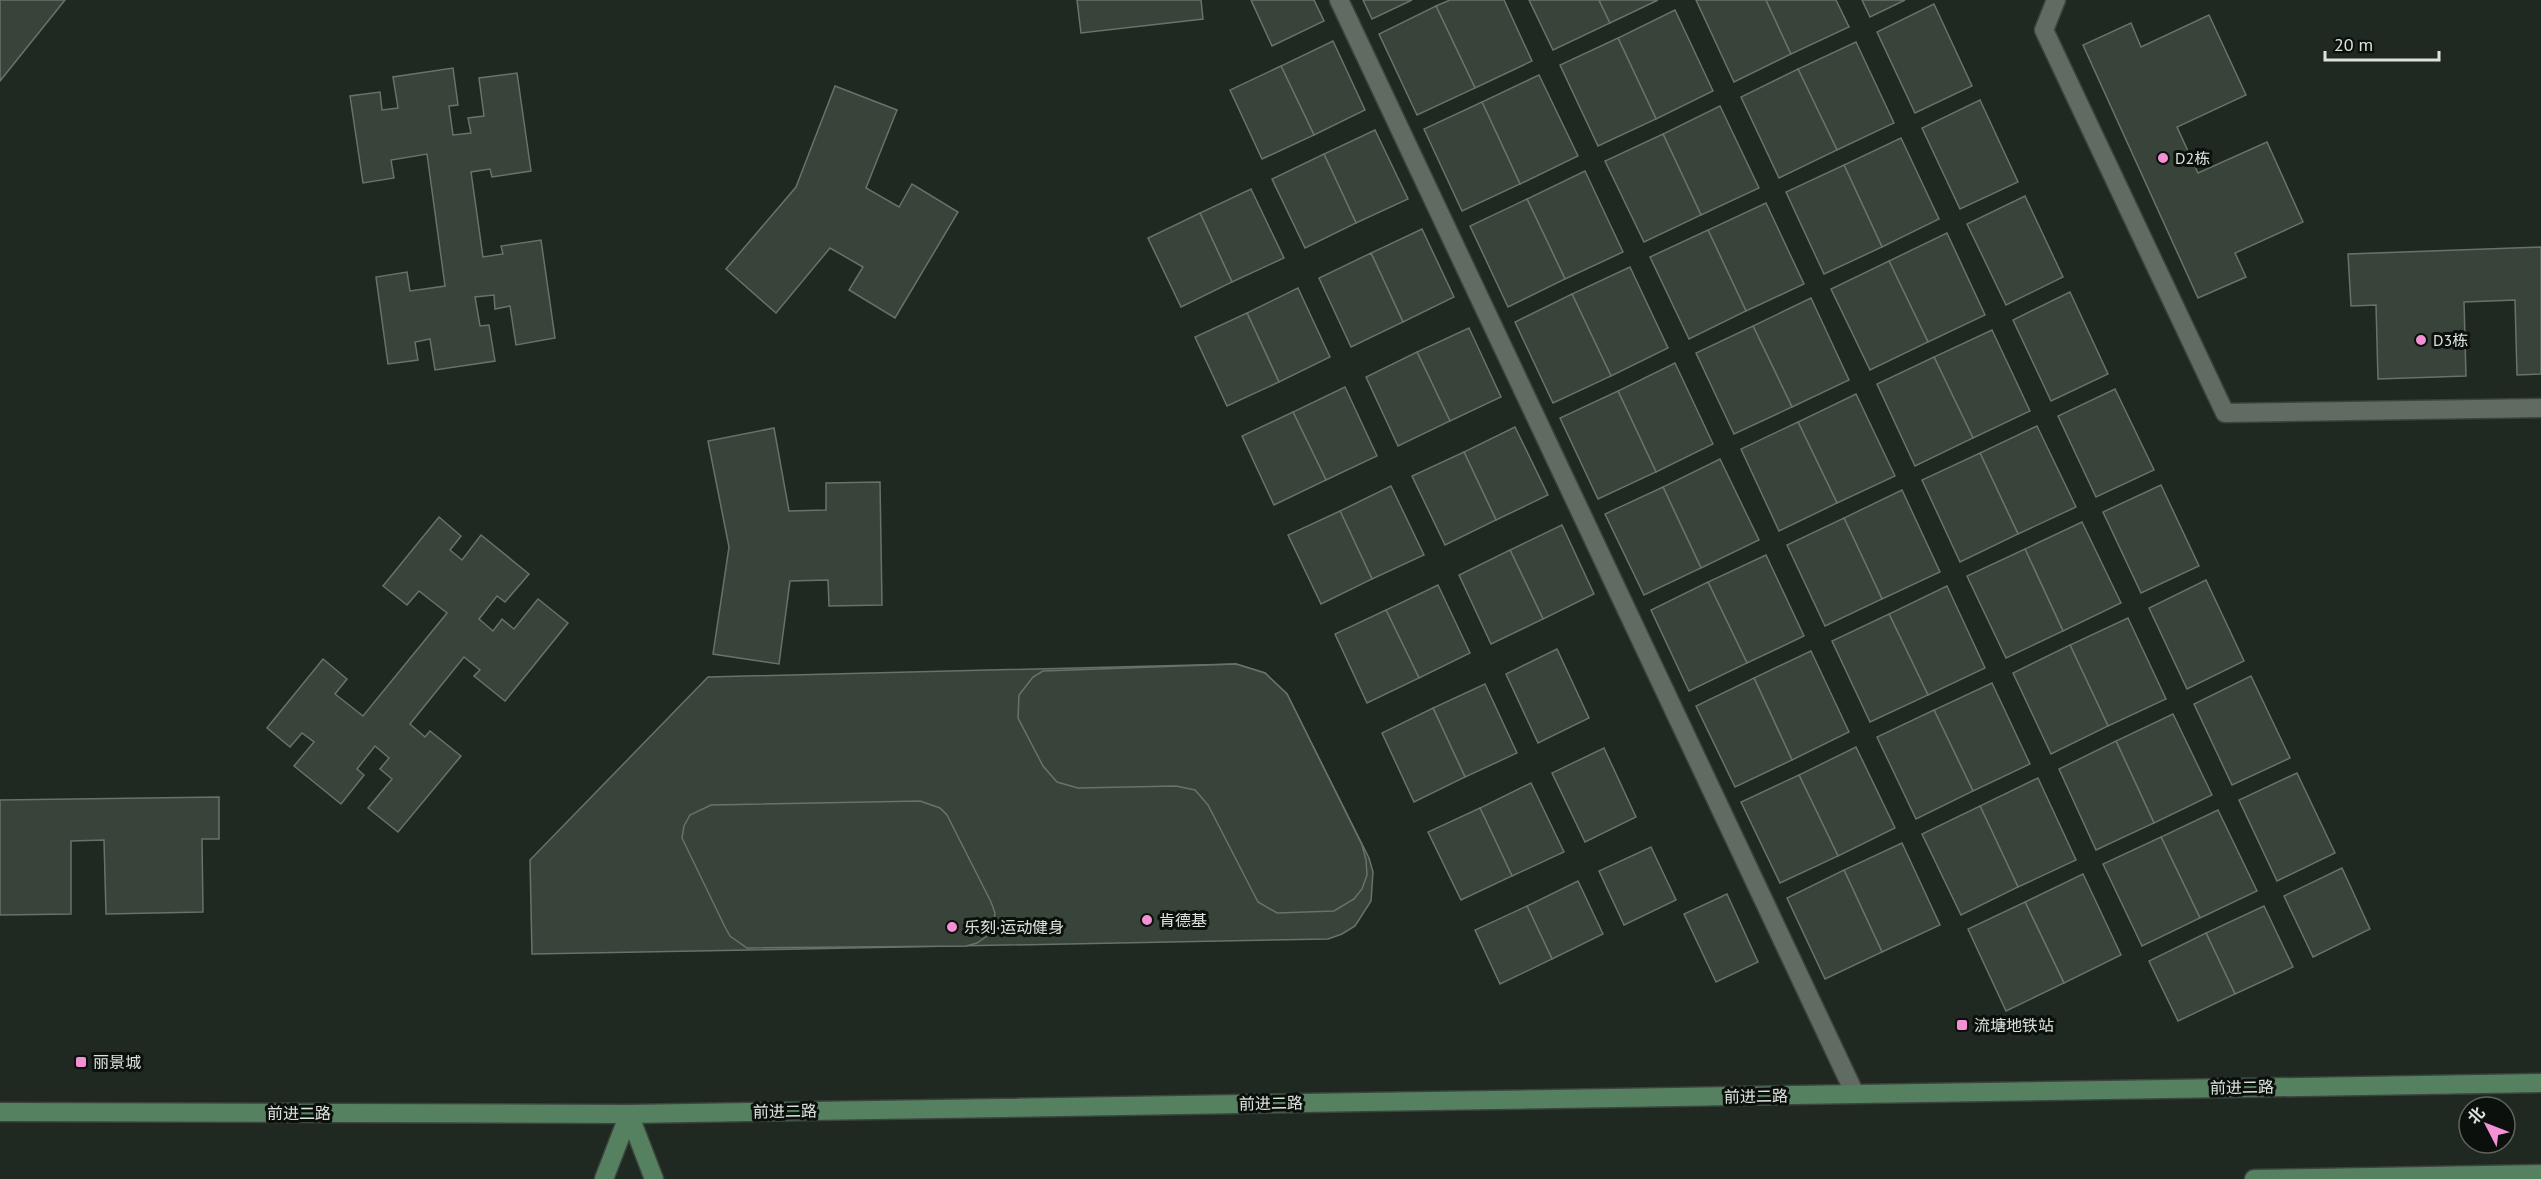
<svg xmlns="http://www.w3.org/2000/svg" width="2541" height="1179" font-family="'PT Sans','Noto Sans SC',sans-serif">
<rect width="100%" height="100%" fill="#1f2921"/>
<g fill="#38433a" stroke="#677369" stroke-width="1.5">
<polygon points="0,0 65,0 0,81"/>
<polygon points="1077,0 1201,0 1203,19 1081,33"/>
<polygon points="1251,0 1314,0 1324,21 1272,46"/>
<polygon points="1363,0 1412,0 1372,19"/>
<polygon points="1450,0 1504,0 1532,61 1475,88 1436,6"/>
<polygon points="1529,0 1599,0 1610,23 1553,50"/>
<polygon points="1599,0 1658,0 1610,23"/>
<polygon points="1696,0 1766,0 1791,54 1734,82"/>
<polygon points="1766,0 1836,0 1849,27 1791,54"/>
<polygon points="1862,0 1905,0 1870,17"/>
<polygon points="1934,4 1972,86 1915,113 1877,32"/>
<polygon points="1436,6 1475,88 1417,115 1379,34"/>
<polygon points="1675,10 1713,91 1656,119 1618,38"/>
<polygon points="2209,15 2246,95 2177,127 2198,173 2267,142 2303,222 2235,253 2246,277 2198,298 2083,45 2131,23 2141,47"/>
<polygon points="1618,38 1656,119 1598,146 1560,65"/>
<polygon points="1333,41 1365,110 1314,135 1281,66"/>
<polygon points="1856,42 1894,123 1837,150 1798,69"/>
<polygon points="1281,66 1314,135 1262,159 1230,90"/>
<polygon points="453,68 458,105 449,106 453,135 471,133 468,118 484,116 479,78 517,73 531,171 492,177 490,169 471,172 483,257 503,254 501,246 541,240 555,338 516,345 510,306 495,309 494,295 475,297 480,326 489,325 495,361 435,370 430,339 415,342 418,360 388,364 376,277 407,272 410,291 445,286 427,154 391,160 394,178 363,183 350,96 380,92 382,110 398,108 393,77"/>
<polygon points="1798,69 1837,150 1779,178 1741,97"/>
<polygon points="1539,75 1578,156 1520,184 1482,102"/>
<polygon points="835,86 897,110 866,188 899,207 912,184 958,212 895,318 849,290 863,267 830,248 776,313 726,269 796,187"/>
<polygon points="1980,100 2018,182 1960,209 1922,128"/>
<polygon points="1482,102 1520,184 1462,211 1424,129"/>
<polygon points="1720,106 1759,188 1701,215 1663,134"/>
<polygon points="1375,130 1408,199 1356,223 1324,154"/>
<polygon points="1663,134 1701,215 1644,242 1605,161"/>
<polygon points="1901,138 1939,219 1882,247 1844,165"/>
<polygon points="1324,154 1356,223 1305,248 1272,179"/>
<polygon points="1844,165 1882,247 1824,274 1786,192"/>
<polygon points="1585,171 1623,252 1565,279 1527,199"/>
<polygon points="1251,189 1284,258 1232,282 1200,213"/>
<polygon points="2025,196 2063,277 2006,305 1967,224"/>
<polygon points="1527,199 1565,279 1508,307 1470,226"/>
<polygon points="1766,203 1804,284 1746,311 1708,230"/>
<polygon points="1200,213 1232,282 1181,307 1148,238"/>
<polygon points="1422,229 1454,297 1403,322 1371,253"/>
<polygon points="1708,230 1746,311 1689,339 1650,257"/>
<polygon points="1947,233 1985,315 1928,342 1889,261"/>
<polygon points="2541,247 2541,374 2517,375 2515,300 2464,302 2466,376 2378,379 2376,305 2351,306 2348,254"/>
<polygon points="1371,253 1403,322 1351,347 1319,278"/>
<polygon points="1889,261 1928,342 1870,370 1831,289"/>
<polygon points="1630,267 1668,348 1611,376 1572,294"/>
<polygon points="1298,288 1330,357 1279,382 1247,313"/>
<polygon points="2070,292 2108,374 2051,401 2013,320"/>
<polygon points="1572,294 1611,376 1553,403 1515,322"/>
<polygon points="1811,298 1849,380 1792,407 1753,326"/>
<polygon points="1247,313 1279,382 1227,406 1195,337"/>
<polygon points="1753,326 1792,407 1734,434 1696,353"/>
<polygon points="1469,328 1501,397 1450,421 1417,352"/>
<polygon points="1992,330 2030,411 1973,438 1934,357"/>
<polygon points="1417,352 1450,421 1398,446 1366,377"/>
<polygon points="1934,357 1973,438 1915,466 1877,384"/>
<polygon points="1675,363 1713,444 1656,472 1618,391"/>
<polygon points="1345,387 1377,456 1326,480 1293,412"/>
<polygon points="2115,389 2154,470 2096,497 2058,416"/>
<polygon points="1618,391 1656,472 1598,499 1560,418"/>
<polygon points="1856,394 1895,476 1837,503 1798,422"/>
<polygon points="1293,412 1326,480 1274,505 1242,436"/>
<polygon points="1798,422 1837,503 1779,531 1741,449"/>
<polygon points="2037,426 2076,507 2018,534 1980,453"/>
<polygon points="1515,427 1548,495 1496,520 1464,452"/>
<polygon points="774,428 789,511 826,510 826,483 880,482 882,605 829,606 828,580 790,581 779,664 713,654 729,547 708,441"/>
<polygon points="1464,452 1496,520 1445,545 1412,476"/>
<polygon points="1980,453 2018,534 1960,562 1922,480"/>
<polygon points="1720,459 1759,540 1701,568 1663,487"/>
<polygon points="2161,485 2199,566 2141,593 2103,512"/>
<polygon points="1391,486 1424,555 1372,579 1340,511"/>
<polygon points="1663,487 1701,568 1644,595 1605,514"/>
<polygon points="1902,490 1940,572 1882,599 1844,518"/>
<polygon points="1340,511 1372,579 1321,604 1288,535"/>
<polygon points="439,517 461,536 450,550 462,560 481,535 529,574 505,602 497,596 479,619 493,631 502,619 514,629 538,599 568,623 505,701 474,676 480,670 464,657 410,724 425,737 430,731 461,756 398,832 368,808 392,779 380,769 389,758 375,746 357,769 364,775 341,804 294,766 314,742 302,733 290,747 267,728 323,659 347,679 335,694 363,716 447,613 419,591 407,605 383,586"/>
<polygon points="1844,518 1882,599 1825,626 1787,545"/>
<polygon points="2082,522 2121,603 2063,631 2025,549"/>
<polygon points="1562,525 1594,594 1543,619 1510,550"/>
<polygon points="2025,549 2063,631 2006,658 1967,576"/>
<polygon points="1510,550 1543,619 1491,644 1459,575"/>
<polygon points="1766,555 1804,636 1747,663 1708,582"/>
<polygon points="2206,580 2244,661 2187,689 2149,608"/>
<polygon points="1708,582 1747,663 1689,691 1651,610"/>
<polygon points="1438,585 1470,653 1419,678 1386,610"/>
<polygon points="1947,586 1985,668 1928,695 1889,614"/>
<polygon points="1386,610 1419,678 1367,703 1335,634"/>
<polygon points="1889,614 1928,695 1870,722 1832,641"/>
<polygon points="2128,618 2166,699 2108,726 2070,645"/>
<polygon points="2070,645 2108,726 2051,754 2013,673"/>
<polygon points="1557,649 1589,718 1538,743 1506,674"/>
<polygon points="1811,651 1849,732 1792,760 1754,678"/>
<polygon points="1236,664 1265,673 1287,694 1369,858 1373,872 1371,901 1355,926 1342,934 1328,939 532,954 530,860 708,677"/>
<polygon points="1236,664 1265,673 1287,694 1362,845 1366,860 1367,875 1362,889 1354,899 1334,911 1277,913 1258,902 1208,805 1195,790 1176,786 1078,788 1057,782 1043,766 1018,718 1019,695 1033,677 1043,671"/>
<polygon points="2251,676 2290,758 2232,785 2194,704"/>
<polygon points="1754,678 1792,760 1735,787 1696,706"/>
<polygon points="1992,683 2030,764 1973,791 1934,710"/>
<polygon points="1485,684 1517,753 1465,777 1433,708"/>
<polygon points="1433,708 1465,777 1414,802 1382,733"/>
<polygon points="1934,710 1973,791 1916,819 1877,737"/>
<polygon points="2173,714 2212,795 2154,823 2116,741"/>
<polygon points="2116,741 2154,823 2096,850 2059,769"/>
<polygon points="1856,747 1895,828 1838,856 1799,775"/>
<polygon points="1604,748 1636,817 1585,842 1552,773"/>
<polygon points="2297,773 2335,853 2277,881 2239,800"/>
<polygon points="1799,775 1838,856 1780,883 1741,802"/>
<polygon points="2038,778 2076,860 2018,887 1980,806"/>
<polygon points="1531,783 1564,852 1512,876 1480,808"/>
<polygon points="219,797 219,839 202,839 203,912 106,914 104,840 71,841 71,914 0,915 0,800"/>
<polygon points="920,801 940,808 947,815 991,902 995,913 993,925 987,936 977,943 966,946 747,948 730,936 725,927 682,838 684,826 690,815 711,805"/>
<polygon points="1980,806 2018,887 1961,915 1922,834"/>
<polygon points="1480,808 1512,876 1461,900 1428,832"/>
<polygon points="2218,810 2257,891 2200,918 2161,837"/>
<polygon points="2161,837 2200,918 2142,946 2103,864"/>
<polygon points="1902,843 1940,925 1882,952 1844,870"/>
<polygon points="1651,847 1676,900 1624,925 1599,871"/>
<polygon points="2342,868 2370,929 2313,957 2284,896"/>
<polygon points="1844,870 1882,952 1825,979 1787,898"/>
<polygon points="2083,874 2121,955 2064,983 2025,902"/>
<polygon points="1578,881 1603,934 1552,959 1527,906"/>
<polygon points="1727,894 1758,962 1716,982 1684,914"/>
<polygon points="2025,902 2064,983 2006,1011 1968,929"/>
<polygon points="1527,906 1552,959 1500,984 1475,930"/>
<polygon points="2264,906 2293,967 2235,994 2206,933"/>
<polygon points="2206,933 2235,994 2178,1021 2149,961"/>
</g>
<g fill="none" stroke-linecap="round" stroke-linejoin="round">
<g stroke="#3c443d" stroke-width="21">
<g id="street">
<polyline points="1339,0 1855,1094"/>
<polyline points="2056,0 2044,30 2225,413 2541,408"/>
</g>
</g>
<g stroke="#3c443d" stroke-width="21">
<g id="secondary">
<polyline points="0,1112 629,1114 2541,1083"/>
<polyline points="629,1114 654,1179"/>
<polyline points="604,1179 629,1114"/>
<polyline points="2254,1179 2541,1174"/>
</g>
</g>
<use href="#street" stroke="#606b62" stroke-width="18"/>
<use href="#secondary" stroke="#558161" stroke-width="18"/>
</g>
<g fill="#f491d4" stroke="#0c100d" stroke-width="2">
<circle cx="2163" cy="158" r="6"/>
<circle cx="2421" cy="340" r="6"/>
<circle cx="1147" cy="920" r="6"/>
<circle cx="952" cy="927" r="6"/>
<rect x="1956" y="1019" width="12" height="12" rx="3"/>
<rect x="75" y="1056" width="12" height="12" rx="3"/>
</g>
<g text-anchor="middle" dominant-baseline="central" stroke-width="6" stroke-linejoin="round" paint-order="stroke">
<g font-size="16" fill="#dce3dd" stroke="#0c100d" text-anchor="start">
<text x="2175" y="158">D2栋</text>
<text x="2433" y="340">D3栋</text>
<text x="1159" y="920">肯德基</text>
<text x="964" y="927">乐刻·运动健身</text>
<text x="1974" y="1025">流塘地铁站</text>
<text x="93" y="1062">丽景城</text>
</g>
<g font-size="16" fill="#dce3dd" stroke="#0c100d">
<text transform="translate(2242 1087) rotate(-1)">前进二路</text>
<text transform="translate(1756 1096) rotate(-1)">前进二路</text>
<text transform="translate(1271 1103) rotate(-1)">前进二路</text>
<text transform="translate(785 1111) rotate(-1)">前进二路</text>
<text x="299" y="1113">前进二路</text>
</g>
</g>
<g transform="translate(2487 1125) rotate(312)"><circle r="28" fill="#0c100d" stroke="#5f6460" stroke-width="1.5"/>
<path d="M0-4.5L10 22L0 15L-10 22Z" fill="#f491d4"/>
<text y="-9" font-size="16" font-weight="bold" text-anchor="middle" fill="#dce3dd">北</text>
</g>
<path d="M2325 51v9h114v-9" fill="none" stroke="#dce3dd" stroke-width="3"/>
<text x="2334" y="51" font-size="18" fill="#dce3dd" stroke="#0c100d" stroke-width="4.5" paint-order="stroke">20 m</text>
</svg>
